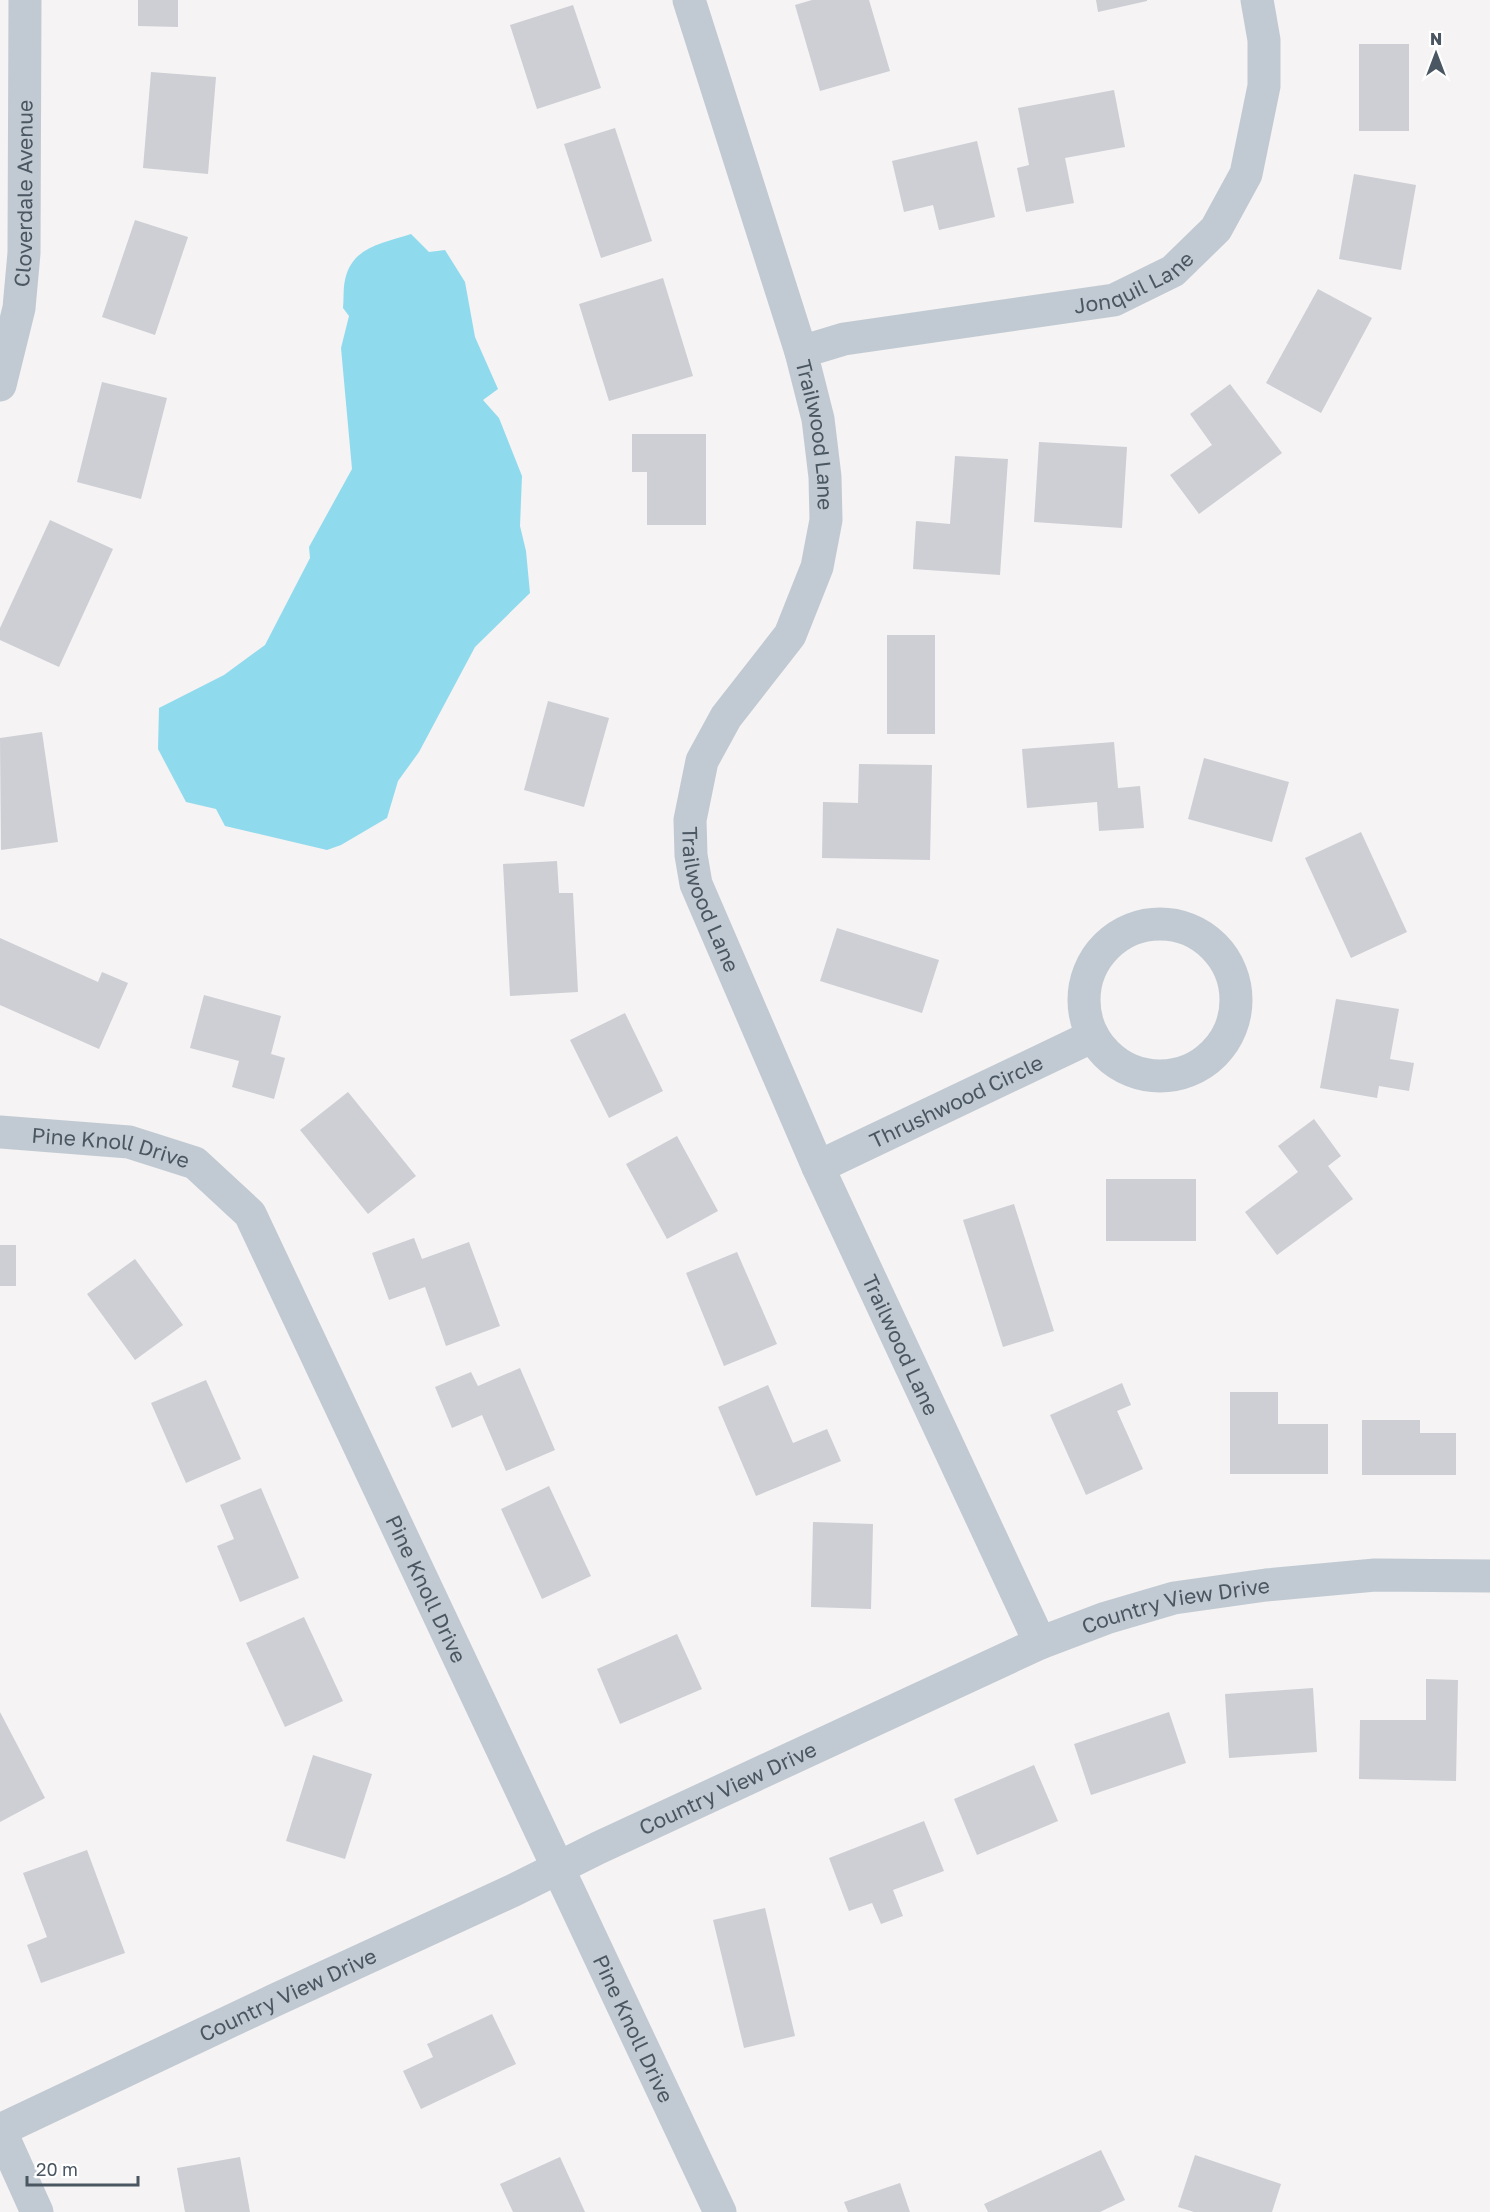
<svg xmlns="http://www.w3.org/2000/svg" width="1490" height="2212" font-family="'Golos Text',sans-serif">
<rect width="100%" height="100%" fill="#f5f3f3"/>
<path fill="#90daee" d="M411 234 429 252 445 250 465 282 475 337 498 389 483 400 499 418 522 476 520 526 526 551 530 593 475 647 419 752 398 781 387 818 341 845 327 850 225 826 216 809 186 802 158 749 159 708 224 675 265 645 310 558 309 547 352 469 341 348 349 316 343 308C344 299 343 288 345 280 352 246 384 243 411 234Z"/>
<g fill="#cdcfd5">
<polygon points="138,0 178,0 178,27 138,26"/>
<polygon points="812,0 869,0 890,71 820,91 795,5"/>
<polygon points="1096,0 1147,0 1147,1 1098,12"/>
<polygon points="573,5 601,88 537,109 510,25"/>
<rect x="1359" y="44" width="50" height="87"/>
<polygon points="151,72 216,77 208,174 143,168"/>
<polygon points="1114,90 1125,147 1065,158 1074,203 1026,212 1017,168 1029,165 1018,108"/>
<polygon points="615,128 652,241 601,258 564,144"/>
<polygon points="977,141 995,217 939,230 933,205 904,212 892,161"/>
<polygon points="1354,174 1416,185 1401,270 1339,259"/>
<polygon points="135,220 188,237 155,335 102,317"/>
<polygon points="663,278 693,376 609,401 579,304"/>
<polygon points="1318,289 1372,318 1321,413 1266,383"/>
<polygon points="102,382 167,398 141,499 77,482"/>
<polygon points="1230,384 1282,453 1199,514 1170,475 1212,445 1190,414"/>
<polygon points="632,434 706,434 706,525 647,525 647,472 632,472"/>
<polygon points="1039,442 1127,447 1122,528 1034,522"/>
<polygon points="955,456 1008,459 1000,575 913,569 916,521 950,524"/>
<polygon points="50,520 113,549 59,667 0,640 0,628"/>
<rect x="887" y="635" width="48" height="99"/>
<polygon points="548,701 609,718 584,807 524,790"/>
<polygon points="42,732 58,842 1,850 0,738"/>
<polygon points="1114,742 1118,788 1140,786 1144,828 1099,831 1097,802 1027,808 1022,749"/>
<polygon points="1204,758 1289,782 1272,842 1188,819"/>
<polygon points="859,764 932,765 930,860 822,858 823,802 858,803"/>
<polygon points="1361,832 1407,932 1351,958 1305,858"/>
<polygon points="557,861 559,893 573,893 578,992 510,996 503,864"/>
<polygon points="837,928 939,960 922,1013 820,981"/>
<polygon points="0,938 98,982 102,972 128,983 99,1049 0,1005"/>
<polygon points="204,995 281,1016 271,1054 285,1058 274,1099 232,1087 239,1061 190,1048"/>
<polygon points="1336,999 1399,1009 1390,1059 1414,1063 1409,1091 1379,1086 1377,1098 1320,1088"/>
<polygon points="625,1013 663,1091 609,1118 570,1040"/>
<polygon points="348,1092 416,1176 368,1214 300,1130"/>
<polygon points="1314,1119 1341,1156 1328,1166 1353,1199 1277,1255 1245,1212 1298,1172 1278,1146"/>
<polygon points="677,1136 718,1211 667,1239 626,1164"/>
<rect x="1106" y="1179" width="90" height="62"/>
<polygon points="1014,1204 1054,1331 1003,1347 963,1220"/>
<polygon points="414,1238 422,1259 469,1242 500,1326 446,1346 425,1287 389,1300 372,1253"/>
<rect x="0" y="1245" width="16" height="41"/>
<polygon points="737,1252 777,1344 724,1366 686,1273"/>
<polygon points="135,1259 183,1325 135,1360 87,1294"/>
<polygon points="520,1368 555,1450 506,1471 482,1415 452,1428 435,1387 471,1372 478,1386"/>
<polygon points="206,1380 241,1459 186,1483 151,1403"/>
<polygon points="1122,1383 1131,1405 1117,1411 1143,1469 1086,1495 1050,1415"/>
<polygon points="768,1385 793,1443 827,1429 841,1461 756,1496 718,1407"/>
<polygon points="1230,1392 1278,1392 1278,1424 1328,1424 1328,1474 1230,1474"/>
<polygon points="1362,1420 1420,1420 1420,1433 1456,1433 1456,1475 1362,1475"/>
<polygon points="549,1486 591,1576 542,1599 501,1509"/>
<polygon points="261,1488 299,1578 240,1602 217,1546 234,1539 220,1505"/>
<polygon points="813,1522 873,1524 871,1609 811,1607"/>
<polygon points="304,1617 343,1701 285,1727 246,1643"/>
<polygon points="677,1634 702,1689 620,1724 597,1669"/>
<polygon points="1426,1679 1458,1680 1456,1781 1359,1779 1360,1720 1426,1720"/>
<polygon points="1313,1688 1317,1752 1229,1758 1225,1694"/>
<polygon points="0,1712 45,1798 0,1822"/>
<polygon points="1169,1712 1186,1763 1091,1795 1074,1744"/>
<polygon points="313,1755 372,1774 345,1859 286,1841"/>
<polygon points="1034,1765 1058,1821 977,1855 954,1799"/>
<polygon points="924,1821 944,1871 893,1890 903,1916 881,1924 872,1903 849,1911 829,1858"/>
<polygon points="87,1850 125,1953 41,1983 27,1945 47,1937 23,1873"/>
<polygon points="765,1908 795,2036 744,2048 713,1920"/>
<polygon points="492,2014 516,2064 421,2109 403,2071 433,2057 427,2044"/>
<polygon points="1101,2150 1125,2200 1100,2212 988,2212 984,2204"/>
<polygon points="1195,2155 1281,2184 1272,2212 1194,2212 1178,2207"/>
<polygon points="240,2157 250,2212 185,2212 177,2168"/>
<polygon points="560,2157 585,2212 513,2212 500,2184"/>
<polygon points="900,2183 910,2212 848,2212 844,2202"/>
</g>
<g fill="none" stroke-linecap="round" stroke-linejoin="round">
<g stroke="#c1cad2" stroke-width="33">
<path id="s1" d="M689 0 801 352 818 419 825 477 826 520 817 567 790 635 726 717 702 761 690 820 691 855 696 884 818 1167 1040 1643"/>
<path id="s2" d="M801 352 844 339 1114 300 1173 271 1216 229 1246 174 1264 86V40L1257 0"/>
<path id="s3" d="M0 385 19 308 24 253 25 0"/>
<circle cx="1160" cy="1000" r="76"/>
<path id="s4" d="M0 1132 129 1142 195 1163 250 1214 720 2212"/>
<path id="s5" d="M818 1167 1093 1036"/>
<path id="s6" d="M0 2130 275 2000 514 1890 598 1848 1040 1643 1106 1618 1174 1598 1266 1585 1375 1575 1490 1576"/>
<polyline points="0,2130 37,2212"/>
</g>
</g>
<g text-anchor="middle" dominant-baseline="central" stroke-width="5" stroke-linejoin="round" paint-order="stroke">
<g font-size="21" fill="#4a5661" stroke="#fff">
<text stroke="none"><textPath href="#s3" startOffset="194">Cloverdale Avenue</textPath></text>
<text stroke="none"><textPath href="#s2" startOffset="342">Jonquil Lane</textPath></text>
<text stroke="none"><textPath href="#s1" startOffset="454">Trailwood Lane</textPath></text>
<text stroke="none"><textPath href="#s1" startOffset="958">Trailwood Lane</textPath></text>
<text stroke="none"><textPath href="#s5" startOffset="153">Thrushwood Circle</textPath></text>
<text stroke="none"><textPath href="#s4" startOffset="112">Pine Knoll Drive</textPath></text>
<text stroke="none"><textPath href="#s1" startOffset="1444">Trailwood Lane</textPath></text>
<text stroke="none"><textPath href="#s4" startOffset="688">Pine Knoll Drive</textPath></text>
<text stroke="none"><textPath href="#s6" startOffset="1290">Country View Drive</textPath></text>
<text stroke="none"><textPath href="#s6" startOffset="804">Country View Drive</textPath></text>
<text stroke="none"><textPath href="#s6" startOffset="318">Country View Drive</textPath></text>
<text stroke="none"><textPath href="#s4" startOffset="1174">Pine Knoll Drive</textPath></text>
</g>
</g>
<g transform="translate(1436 54)" stroke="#ffffff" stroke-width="4.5" paint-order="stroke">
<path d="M0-4.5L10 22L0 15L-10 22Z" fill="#4a5661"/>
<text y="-9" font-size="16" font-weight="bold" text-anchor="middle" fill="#4a5661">N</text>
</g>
<path d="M27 2176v9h111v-9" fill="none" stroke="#4a5661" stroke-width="3"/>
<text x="36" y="2176" font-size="18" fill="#4a5661" stroke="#ffffff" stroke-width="4.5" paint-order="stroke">20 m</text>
</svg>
